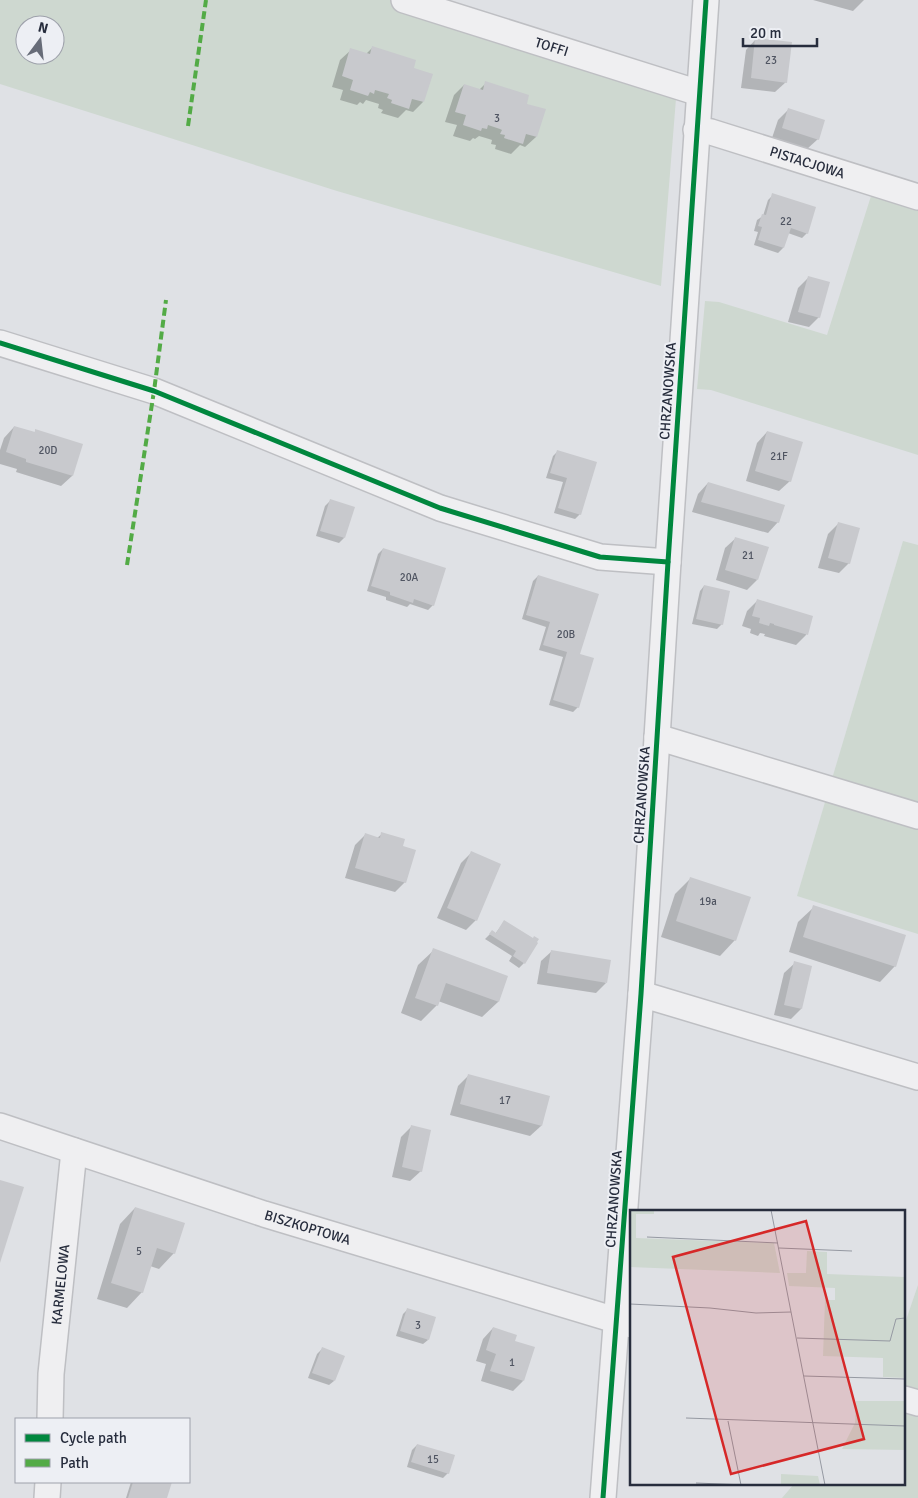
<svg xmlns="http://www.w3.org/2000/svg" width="918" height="1498" font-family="Signika,sans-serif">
<rect width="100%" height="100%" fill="#dfe1e5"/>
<g fill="#ced8d0" fill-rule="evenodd">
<path d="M0 0H397L677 86 661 286 337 191 0 84ZM25 25H55V55H25Z"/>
<polygon points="871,196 918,211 918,455 711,390 697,389 705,301 719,302 827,335"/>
<polygon points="903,541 918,545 918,934 797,896"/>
<polygon points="918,1285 918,1498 782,1498 794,1484 904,1484 904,1326"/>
</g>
<g fill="#0003">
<polygon points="813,0 864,0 853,11"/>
<polygon points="756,39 786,82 775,92 741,88 746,50"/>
<polygon points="373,47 412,69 423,102 413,112 406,110 398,118 381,113 383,110 378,108 379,104 366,100 363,104 360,102 357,105 340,100 343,90 332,87 340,60 351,50 366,54"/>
<polygon points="486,83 525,104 544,110 536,137 525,147 520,145 511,154 495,149 496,145 491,144 492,140 489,139 479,136 475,139 473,138 470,141 453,136 457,125 445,122 454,95 464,85 479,90"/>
<polygon points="788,110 818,139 807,149 772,138 778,120"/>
<polygon points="773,195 807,233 802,238 788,233 783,248 778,253 754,245 758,232 754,231 757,220 763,216 768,200"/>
<polygon points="808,278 819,317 809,327 788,322 798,288"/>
<polygon points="14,427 33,433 36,431 81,445 72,476 61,486 16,472 17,469 0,464 0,450 4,438"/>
<polygon points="767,432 790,481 779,491 746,481 757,443"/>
<polygon points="558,451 580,514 575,519 554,513 563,482 546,478 553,456"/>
<polygon points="708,483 778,522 768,533 692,512 698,494"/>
<polygon points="330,501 344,538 339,543 316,536 325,506"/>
<polygon points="838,524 849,563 839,573 818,568 828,534"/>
<polygon points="736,538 757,580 747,590 716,580 725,548"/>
<polygon points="383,549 433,605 428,610 410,604 407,607 386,600 386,597 367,591 378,554"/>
<polygon points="538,576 579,654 578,707 573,712 549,705 563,657 539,650 546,627 522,619 533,581"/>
<polygon points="704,586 722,624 717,629 692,624 700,591"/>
<polygon points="757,601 812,617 806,635 796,645 764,636 765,634 760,633 758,636 750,633 751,629 742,626 747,611"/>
<polygon points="382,834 401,847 405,882 395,892 345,878 355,845 365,835 377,838"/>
<polygon points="471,853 476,920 466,930 437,918 461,863"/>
<polygon points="691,878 735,940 720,956 661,937 675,894"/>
<polygon points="814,907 895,966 880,982 789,952 798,922"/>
<polygon points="504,922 524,963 519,968 509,961 512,956 485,939 492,932 495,934"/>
<polygon points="434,950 507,977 498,1002 482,1017 438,1001 437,1005 421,1021 401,1013 418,965"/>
<polygon points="552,951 606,983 596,993 537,984 541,961"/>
<polygon points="795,963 801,1009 791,1019 774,1015 784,973"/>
<polygon points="468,1076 548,1097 541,1126 530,1136 450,1115 458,1086"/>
<polygon points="412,1126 421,1171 410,1181 392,1177 401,1137"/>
<polygon points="135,1208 174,1253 159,1269 150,1266 142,1292 127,1308 97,1299 120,1224"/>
<polygon points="407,1310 428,1340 423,1344 396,1336 403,1314"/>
<polygon points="493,1328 514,1342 523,1381 513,1391 481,1381 486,1364 476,1361 483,1339"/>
<polygon points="322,1349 334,1381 329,1385 308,1378 317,1354"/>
<polygon points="417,1445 448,1473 443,1478 407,1467 412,1450"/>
<polygon points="131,1482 171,1482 165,1498 126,1498"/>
</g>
<g fill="#c8c9cd">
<polygon points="755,38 792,42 787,83 751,78"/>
<polygon points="372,46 416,60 414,68 433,74 424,102 412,99 409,109 391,103 392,100 387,98 389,94 375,90 374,94 370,92 368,96 350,90 353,80 342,76 350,48 370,54"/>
<polygon points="485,81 529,95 527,104 546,109 537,137 526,134 523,144 504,138 505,135 500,134 502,130 500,129 488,125 487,129 482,128 481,131 463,125 466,115 455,112 464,84 483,90"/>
<polygon points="788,108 825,120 819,140 782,128"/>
<polygon points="772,193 816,207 808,234 791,228 784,248 758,240 762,227 758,226 762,214 766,215"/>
<polygon points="808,276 830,282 820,318 798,312"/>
<polygon points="14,426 35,432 35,429 83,444 73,476 26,462 26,459 6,452"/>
<polygon points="767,431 803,442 791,482 755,471"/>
<polygon points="557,450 597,462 581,515 558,508 567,478 550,473"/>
<polygon points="708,482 785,505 779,523 701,502"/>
<polygon points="330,499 355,507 345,538 320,531"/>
<polygon points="838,522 860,528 850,564 828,558"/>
<polygon points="735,537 769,547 758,580 725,570"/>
<polygon points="383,548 446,568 434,606 414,599 413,603 390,595 390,592 371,586"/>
<polygon points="538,575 599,594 580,654 594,658 579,708 553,700 567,652 543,645 550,622 526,615"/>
<polygon points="704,585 730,591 723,625 696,619"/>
<polygon points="757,599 813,616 808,635 774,625 774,624 770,623 769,626 759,623 760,618 752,616"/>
<polygon points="381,832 405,839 403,846 416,850 406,883 355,868 365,833 380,838"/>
<polygon points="471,851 501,864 477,921 447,908"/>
<polygon points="690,877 751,897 736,941 676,921"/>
<polygon points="813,905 906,935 896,967 803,937"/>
<polygon points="504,920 533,938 534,936 539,939 537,942 538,943 525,964 513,956 516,951 489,934 492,930 496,933"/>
<polygon points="433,948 508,976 499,1002 446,983 438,1006 415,998"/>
<polygon points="551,950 611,960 607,983 547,973"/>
<polygon points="794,961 812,966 802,1009 784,1005"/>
<polygon points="468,1074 550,1096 542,1126 460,1104"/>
<polygon points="411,1125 431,1130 422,1172 402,1167"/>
<polygon points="0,1180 24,1187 0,1263"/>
<polygon points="135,1207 185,1223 175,1254 157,1248 143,1293 111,1283"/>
<polygon points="407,1308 436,1317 429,1340 400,1331"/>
<polygon points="493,1327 517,1335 515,1341 535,1347 524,1381 490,1371 496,1354 486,1350"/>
<polygon points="322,1347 345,1356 335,1381 312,1373"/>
<polygon points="417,1444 455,1455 449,1474 411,1462"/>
<polygon points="133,1482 172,1482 167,1498 128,1498"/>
</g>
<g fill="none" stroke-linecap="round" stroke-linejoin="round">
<g stroke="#bebfc3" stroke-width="28">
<g id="minor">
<path id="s1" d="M404 0 699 93"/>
<path id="s2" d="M696 130 711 132 918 197"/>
<polyline points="0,343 154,391 440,508 600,557 668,562"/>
<polyline points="657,737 918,816"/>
<polyline points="641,994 918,1077"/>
<path id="s3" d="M0 1126 264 1214 632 1325"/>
<polyline points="904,1399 918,1403"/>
<path id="s4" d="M50 1419 51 1374 74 1151"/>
<polyline points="47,1498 48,1482"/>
<polyline points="603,1498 641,994 668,562 706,0"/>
</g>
</g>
<use href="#minor" stroke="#efeff1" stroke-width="25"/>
<g stroke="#53ab46" stroke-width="4" stroke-dasharray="8 4" stroke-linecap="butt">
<polyline points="188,126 206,0"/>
<polyline points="127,565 154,391 166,300"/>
</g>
<g stroke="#edeff4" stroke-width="8">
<g id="cycleway">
<polyline points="0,343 154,391 440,508 600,557 668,562"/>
<polyline points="603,1498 641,994 668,562 706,0"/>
</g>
</g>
<use href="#cycleway" stroke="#00873e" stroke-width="5"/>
</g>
<g text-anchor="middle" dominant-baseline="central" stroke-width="4" stroke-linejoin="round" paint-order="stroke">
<g font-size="11" fill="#505562">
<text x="771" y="60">23</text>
<text x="497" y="118">3</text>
<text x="786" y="221">22</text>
<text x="48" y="450">20D</text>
<text x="779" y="456">21F</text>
<text x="748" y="555">21</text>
<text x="409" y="577">20A</text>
<text x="566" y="634">20B</text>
<text x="708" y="901">19a</text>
<text x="505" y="1100">17</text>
<text x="139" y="1251">5</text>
<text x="418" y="1325">3</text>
<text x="512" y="1362">1</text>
<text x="433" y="1459">15</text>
</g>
<g font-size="14" fill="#272d3d" stroke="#edeff4">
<text stroke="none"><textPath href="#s1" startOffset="155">TOFFI</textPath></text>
<text stroke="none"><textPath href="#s2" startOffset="116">PISTACJOWA</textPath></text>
<text transform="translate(668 391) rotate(-86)">CHRZANOWSKA</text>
<text transform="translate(642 795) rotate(-86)">CHRZANOWSKA</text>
<text transform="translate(614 1199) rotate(-86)">CHRZANOWSKA</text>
<text stroke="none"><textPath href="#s3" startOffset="324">BISZKOPTOWA</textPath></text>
<text stroke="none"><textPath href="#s4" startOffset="135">KARMELOWA</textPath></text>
</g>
</g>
<g transform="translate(630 1210)">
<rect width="275" height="275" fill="#dfe1e5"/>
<path d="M0 0H24V4H6V28L144 33 150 63 0 57ZM177 41 197 42V64L275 67V168L253 167V148L193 146 195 90H205V78L159 76 157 63H176ZM226 191H275V240L212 239 225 213ZM151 264 188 266 190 275H151Z" fill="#ced8d0"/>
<path fill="none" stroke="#9599a2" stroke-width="1" d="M141 0 195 275M17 27 148 33M149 38 222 41M0 94 80 98 126 103 161 102M167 128 260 131 266 109 275 108M174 166 275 169M56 208 275 216M98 211 111 275M66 273 116 275"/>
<path fill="#d62828" fill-opacity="0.15" stroke="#d62828" stroke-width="2.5" d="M176 11 234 229 101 264 43 47Z"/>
<rect width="275" height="275" fill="none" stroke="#272d3d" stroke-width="2.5"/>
</g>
<rect x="15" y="1418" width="175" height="65" fill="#edeff4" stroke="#9ea1ab"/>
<rect x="25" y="1434" width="25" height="8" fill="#00873e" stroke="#9ea1ab"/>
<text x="60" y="1443" font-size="15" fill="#272d3d">Cycle path</text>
<rect x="25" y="1459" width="25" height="8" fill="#53ab46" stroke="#9ea1ab"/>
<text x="60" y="1468" font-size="15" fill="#272d3d">Path</text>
<g transform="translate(40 40) rotate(15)"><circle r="24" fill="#edeff4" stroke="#9ea1ab"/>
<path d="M0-4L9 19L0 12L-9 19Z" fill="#676c78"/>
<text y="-8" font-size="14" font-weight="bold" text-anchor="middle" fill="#272d3d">N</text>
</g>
<path d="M743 38v8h74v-8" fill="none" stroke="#272d3d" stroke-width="2.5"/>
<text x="750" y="38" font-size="15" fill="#272d3d" stroke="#edeff4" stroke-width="4" paint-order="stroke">20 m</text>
</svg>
